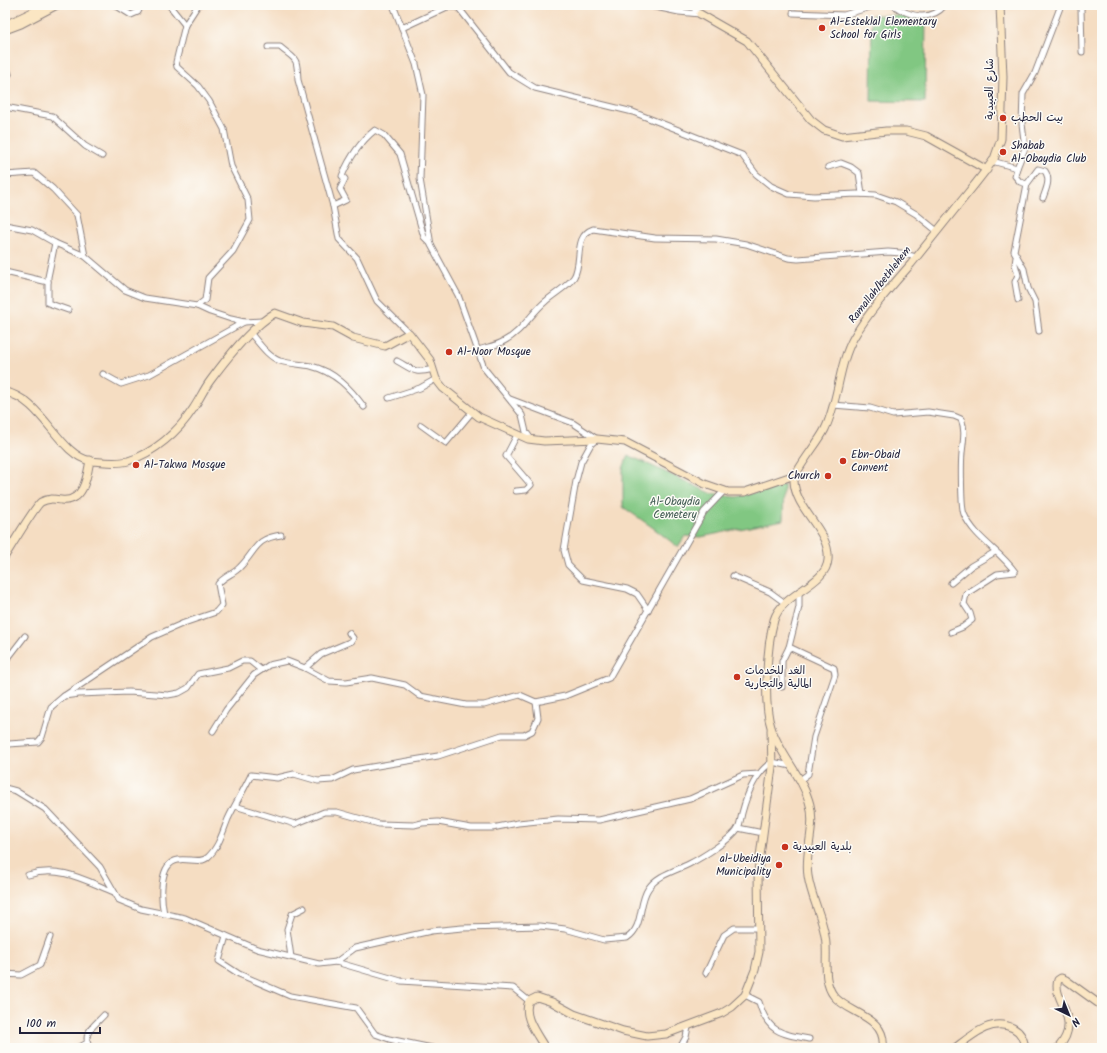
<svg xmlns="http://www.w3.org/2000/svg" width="1107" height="1053" font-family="Kalam,'Playpen Sans Arabic',sans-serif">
<rect width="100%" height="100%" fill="#fdfcf7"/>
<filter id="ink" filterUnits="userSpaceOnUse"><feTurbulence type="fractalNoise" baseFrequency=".025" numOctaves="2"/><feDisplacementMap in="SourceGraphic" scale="8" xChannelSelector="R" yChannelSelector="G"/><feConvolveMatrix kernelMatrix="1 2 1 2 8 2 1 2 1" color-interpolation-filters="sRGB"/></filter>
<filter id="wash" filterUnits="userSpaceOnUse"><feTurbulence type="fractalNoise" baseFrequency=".012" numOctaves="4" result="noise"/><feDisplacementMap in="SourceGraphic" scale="16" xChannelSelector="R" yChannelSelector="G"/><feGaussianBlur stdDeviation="0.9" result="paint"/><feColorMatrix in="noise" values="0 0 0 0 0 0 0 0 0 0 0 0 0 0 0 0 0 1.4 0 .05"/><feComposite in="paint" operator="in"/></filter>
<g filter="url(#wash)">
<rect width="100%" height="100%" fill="#f5ddc2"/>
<g fill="#81c782" stroke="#52745e">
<polygon points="872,15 926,16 925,102 871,101"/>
<polygon points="628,455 713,494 736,497 784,485 783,520 701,537 685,536 678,547 652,527 623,507 623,469"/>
</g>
</g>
<g filter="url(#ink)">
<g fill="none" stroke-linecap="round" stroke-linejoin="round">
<g stroke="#8c807e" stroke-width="7">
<g id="street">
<polyline points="115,5 131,15 138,12 141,5"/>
<polyline points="169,5 185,25"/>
<polyline points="393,5 416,64 423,95 420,179 431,245 458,295 484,368 522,415 526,432 531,439"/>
<polyline points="646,5 679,12 700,14"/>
<polyline points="690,5 699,13"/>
<path d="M893 5C910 17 931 22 945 5"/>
<polyline points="793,13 844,15 877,5"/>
<polyline points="402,28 447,7 458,7 509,72 535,88 633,112 742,155 756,174 771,186 789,194 814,196 857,194 876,195 896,202 916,214 937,231"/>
<path d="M268 47H280C296 61 297 55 298 80L333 206 339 239 357 258 377 301 409 333"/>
<polyline points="1082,52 1081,8 1083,5"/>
<polyline points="5,64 9,74 5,76"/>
<polyline points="5,107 52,116 85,146 102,156"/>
<polyline points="992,161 1017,168 1015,176 1020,182 1027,184 1014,251 1024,269 1028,288 1035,302 1039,331"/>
<polyline points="828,167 841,163 851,167 859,173 862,194"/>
<polyline points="1017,168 1025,148 1022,124 1023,94 1035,73 1061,5"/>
<polyline points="5,175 34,173 53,189 77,215 85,256 125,290 145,298 197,306 210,312 231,319 244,322 262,321"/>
<path d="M1027 184 1038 169 1045 171C1051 180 1046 189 1043 198"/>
<path d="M333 206 346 200 340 189 345 179 342 176C350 157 360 142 375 130L384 135 400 154 424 237 431 244"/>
<polyline points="5,225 32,230 55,243 85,256"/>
<polyline points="55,243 48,277 48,303 68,310"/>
<polyline points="1016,257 1015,264 1018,275 1015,282 1018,300"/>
<polyline points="5,272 48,282"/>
<polyline points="197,306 205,300 208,278 233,251 250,220 248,200 231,166 224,129 209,101 198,86 177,67 176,62 185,25 198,5"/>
<path d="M251 334C259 343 268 357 280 361 290 364 301 364 311 366 335 372 350 388 364 407"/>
<path d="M478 350C487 347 496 346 504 341 522 332 531 313 546 301 555 293 567 287 574 277 583 262 573 236 593 229L655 238 716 239 746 244 788 258 798 259 888 252 901 253 916 257"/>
<path d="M397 361C414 370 413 374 433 369"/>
<polyline points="103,374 121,384 149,375 244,322"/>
<polyline points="389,398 420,388 436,379"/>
<polyline points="510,399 573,423 597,439 591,444 581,462 576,481 564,550 568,565 583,580 627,589 637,594 648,610"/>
<path d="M833 405 870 408 893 415 928 412 954 416 961 419C966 430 963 442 962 453 961 463 961 507 964 514 975 539 1001 551 1015 572L997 574 966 594 964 604 970 613 972 620 963 627 951 632"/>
<polyline points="421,425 446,443 472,412"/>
<polyline points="516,491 526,490 531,485 506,456 517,435"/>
<polyline points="733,576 770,592 785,603"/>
<polyline points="951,583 971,566 995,552"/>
<polyline points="789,647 799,607 799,591"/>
<polyline points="5,662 25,636"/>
<polyline points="305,668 321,654 352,641 353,638 349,633"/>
<polyline points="782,687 782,661 789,647 834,668 835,675 814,737 808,774 800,780"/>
<path d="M64 696 152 637 184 623 216 612 222 605 218 584C224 576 234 574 240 567 257 550 254 539 281 535"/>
<polyline points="213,731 226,710 254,675 269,665 287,661 305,668 329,681 346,682 372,678 405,685 420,696 466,705 484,705 520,695 536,702 565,696 609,678 704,512 724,491"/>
<polyline points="5,746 9,744 38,742 42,737 51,707 64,696 79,694 129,692 168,695 179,693 188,688 198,674 228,668 242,661 250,661 261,670"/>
<polyline points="5,788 16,791 45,809 100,867 119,900 141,909 185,918 257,949 319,964 336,962 401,981 513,988 529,1001"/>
<polyline points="235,806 295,824 324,812 337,812 379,824 414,825 422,823 438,822 471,828 492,828 518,823 558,819 599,820 690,799 743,775 759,774"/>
<polyline points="738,828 763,833"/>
<path d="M28 875C60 865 84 880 114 892"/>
<path d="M164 914C161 900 158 863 178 860 188 858 201 864 208 857 219 847 223 831 228 819 235 804 244 790 251 775L277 778 294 774 318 781 332 780 353 770 438 756 502 735H524L532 731 538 718 536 702"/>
<polyline points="226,936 219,961 239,974 290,996 356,1008 375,1034 389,1039 432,1048"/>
<polyline points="291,957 287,929 292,914 304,908"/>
<path d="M336 962 355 948 431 931 462 928 540 926 565 929 604 940 627 938C644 927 638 904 648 889 657 875 675 871 689 864 701 858 732 839 738 828 740 824 741 817 742 813 747 794 756 772 772 762L791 766"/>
<polyline points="706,973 724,935 734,928 759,928"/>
<polyline points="5,974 21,975 40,965 50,937"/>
<path d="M745 995 759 1002C767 1032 781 1034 809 1039"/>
<polyline points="5,1043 7,1048"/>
<polyline points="78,1048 87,1043"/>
<path d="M90 1048C81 1033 94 1026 104 1015"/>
<polyline points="680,1048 686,1037 688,1027"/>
</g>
</g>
<g stroke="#8c807e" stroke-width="9">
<g id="secondary">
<polyline points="700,14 747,41 811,120 824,130 842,136 886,131 906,131 926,136 987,170"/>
<polyline points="5,25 47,5"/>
<polyline points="5,30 21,24 57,5"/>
<path d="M5 392C43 399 58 455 91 461 102 462 117 464 128 461 154 453 178 432 193 409 199 400 204 389 210 381 227 358 251 327 275 313L303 323 333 327 353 338 385 346 409 333 430 360 436 379 443 388 479 417 528 439 544 441 597 439 625 442 705 484 728 492H745L795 475"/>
<path d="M5 556C11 547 35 506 41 502 48 498 54 499 61 500 84 503 87 477 90 460"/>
<path d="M545 1048C537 1034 522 1016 529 1001L537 997 552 1002 574 1014 623 1031 647 1036 666 1034 722 1013 732 1007 745 995 755 970 759 952 758 871 772 767 771 730"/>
<path d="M883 1048C887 1016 848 1014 834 996 821 980 829 954 825 936 822 916 811 897 808 876 804 853 816 828 810 805 803 776 779 754 771 727 763 703 767 645 774 620 782 593 826 585 828 560 831 531 795 510 794 481 794 471 819 442 825 429 839 400 838 365 854 337 870 310 891 287 911 264 927 244 943 224 959 204 971 189 983 175 994 159L1001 139 1003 77 1000 5"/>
<path d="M955 1048C971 1036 992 1017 1013 1028 1021 1032 1024 1040 1025 1048"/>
<path d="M1058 1048C1084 1019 1051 1000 1058 980L1061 978 1066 980 1102 1006"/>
</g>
</g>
<use href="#street" stroke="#fff" stroke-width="5"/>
<use href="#secondary" stroke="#fbe6c3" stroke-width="7"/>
</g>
</g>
<g fill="#c8321e" stroke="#fdfcf7" stroke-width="1.5">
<circle cx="822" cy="28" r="4"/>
<circle cx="1003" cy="118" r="4"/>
<circle cx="1003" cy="152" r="4"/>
<circle cx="449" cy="352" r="4"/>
<circle cx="843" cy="461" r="4"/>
<circle cx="136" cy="465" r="4"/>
<circle cx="828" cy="476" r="4"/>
<circle cx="737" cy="677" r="4"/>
<circle cx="785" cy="847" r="4"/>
<circle cx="779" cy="865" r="4"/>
</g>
<g text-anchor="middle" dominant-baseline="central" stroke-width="3" stroke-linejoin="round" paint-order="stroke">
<g font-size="11" fill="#22223b" stroke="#fdfcf7" text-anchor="start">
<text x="830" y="22">Al-Esteklal Elementary<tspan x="830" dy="13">School for Girls</tspan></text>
<text x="1011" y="118">بيت الحطب</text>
<text x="1011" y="146">Shabab<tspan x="1011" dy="13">Al-Obaydia Club</tspan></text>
<text x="457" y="352">Al-Noor Mosque</text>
<text x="851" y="455">Ebn-Obaid<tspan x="851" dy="13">Convent</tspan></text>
<text x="144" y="465">Al-Takwa Mosque</text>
<text x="820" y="476" text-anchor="end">Church</text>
<text x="745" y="671">الغد للخدمات<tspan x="745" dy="13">المالية والتجارية</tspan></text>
<text x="793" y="847">بلدية العبيدية</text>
<text x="771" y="859" text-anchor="end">al-Ubeidiya<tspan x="771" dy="13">Municipality</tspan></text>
</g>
<g font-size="11" fill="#22223b" stroke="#fdfcf7">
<text transform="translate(990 89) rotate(-90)">شارع العبيدية</text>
<text transform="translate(880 285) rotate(-52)">Ramallah/bethlehem</text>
</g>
<g font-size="11" fill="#435c54" stroke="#fdfcf7">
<text x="675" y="502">Al-Obaydia<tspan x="675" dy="13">Cemetery</tspan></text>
</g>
</g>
<rect width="1107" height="1053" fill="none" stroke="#fdfcf7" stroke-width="20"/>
<g transform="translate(1069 1015) rotate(137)" stroke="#fdfcf7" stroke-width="3" paint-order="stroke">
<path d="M0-3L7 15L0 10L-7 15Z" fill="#22223b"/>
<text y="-6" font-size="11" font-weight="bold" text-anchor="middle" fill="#22223b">N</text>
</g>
<path d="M20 1027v6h80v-6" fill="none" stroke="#22223b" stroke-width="2"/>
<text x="26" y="1027" font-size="12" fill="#22223b" stroke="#fdfcf7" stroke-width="3" paint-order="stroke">100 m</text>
</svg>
